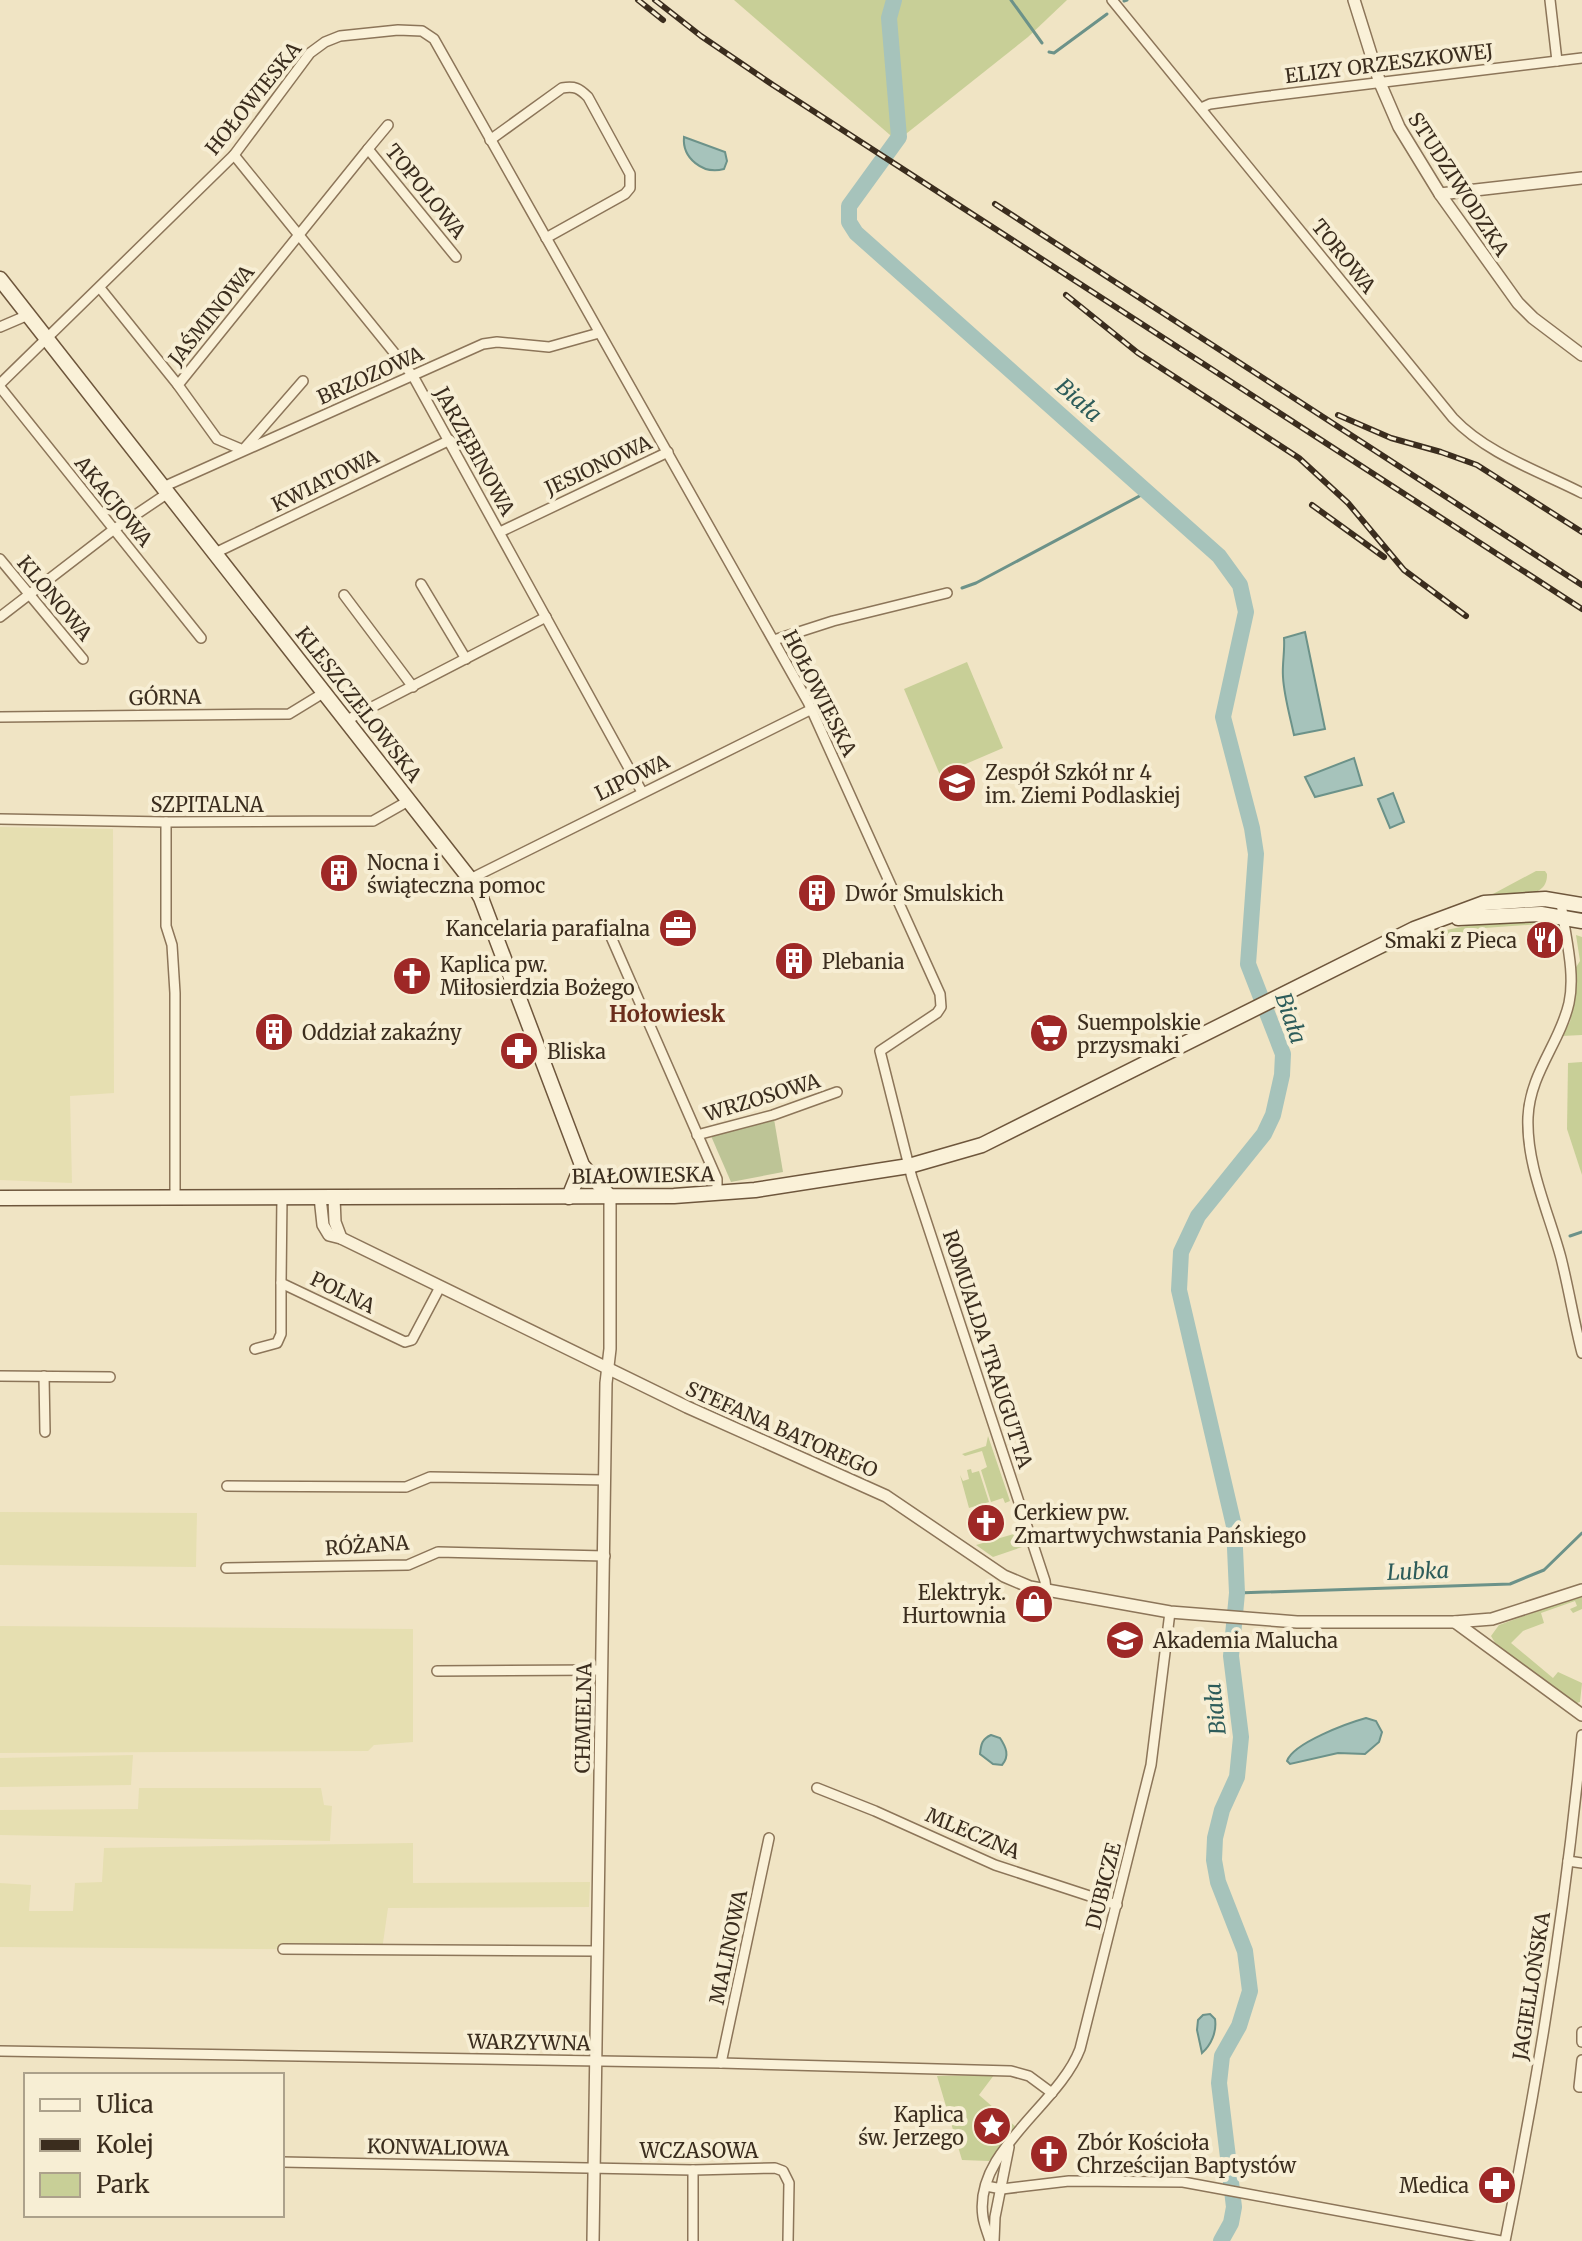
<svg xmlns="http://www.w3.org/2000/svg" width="1582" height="2241" font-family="Merriweather,serif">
<rect width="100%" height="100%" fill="#f0e4c4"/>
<g fill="#e6dfb1">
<polygon points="0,827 113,829 114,1093 70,1096 72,1183 0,1180"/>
<polygon points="0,1512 197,1513 196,1567 0,1565"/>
<polygon points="0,1626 413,1629 413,1742 374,1745 368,1751 0,1753"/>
<polygon points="133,1755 131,1785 0,1787 0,1758"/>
<polygon points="139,1788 321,1788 324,1805 332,1806 330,1841 0,1835 0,1810 138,1809"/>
<polygon points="413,1843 413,1883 590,1882 589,1907 388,1908 382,1950 0,1947 0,1883 31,1885 29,1911 73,1911 75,1883 102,1882 104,1848"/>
</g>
<g fill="#c8cf97">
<polygon points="734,0 1067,0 1028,37 897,141"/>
<polygon points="967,662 1003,748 940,775 904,689"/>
<path d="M1536 871H1545L1547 874C1548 900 1513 895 1494 896L1493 894Z"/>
<path d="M1522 920 1556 923 1484 928 1423 941 1367 959C1425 931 1458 925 1522 920Z"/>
<polygon points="1576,935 1582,937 1582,1035 1562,1036 1570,1022 1574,998 1573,972 1580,961"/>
<polygon points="1582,1062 1582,1175 1567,1129 1568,1063"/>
<polygon points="988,1436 1010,1501 1005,1503 1003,1498 991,1502 981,1470 987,1467 982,1451 965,1456 962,1454 986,1446"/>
<polygon points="971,1469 972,1473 979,1471 989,1502 969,1508 960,1475 963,1481 969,1479 967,1470"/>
<polygon points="1021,1532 1025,1546 993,1557 976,1545"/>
<polygon points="1582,1595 1582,1609 1573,1613 1570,1609 1577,1606 1575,1601 1541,1613 1544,1623 1523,1631 1511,1643 1553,1678 1558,1672 1582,1683 1580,1702 1574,1704 1497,1646 1491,1636 1499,1625"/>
<polygon points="994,2075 979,2095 1016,2127 989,2161 962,2160 937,2076"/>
</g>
<polygon fill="#bdc496" points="774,1119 783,1172 731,1182 711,1136"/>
<g fill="#a6c3bb" stroke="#6c9289" stroke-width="2">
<path d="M684 137 725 152 727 161 724 169C703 175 682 158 684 137Z"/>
<path d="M1305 632 1325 729 1294 735C1290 716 1284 696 1283 677 1282 663 1285 652 1284 638Z"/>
<polygon points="1354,758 1362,785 1315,797 1305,777"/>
<polygon points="1393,793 1404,822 1390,828 1378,799"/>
<path d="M1366 1718 1376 1721 1382 1732 1379 1742 1365 1754 1338 1753 1290 1764 1287 1761C1293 1743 1348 1723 1366 1718Z"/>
<path d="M991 1735 1000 1738C1006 1747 1010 1756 1002 1765L993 1764 980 1754C981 1744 982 1739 991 1735Z"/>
<path d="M1210 2014 1215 2019C1217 2032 1211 2045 1202 2053L1197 2030 1198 2020 1203 2015Z"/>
</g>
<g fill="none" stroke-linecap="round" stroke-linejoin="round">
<g stroke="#6c9289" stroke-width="3">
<polyline points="1011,0 1042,43"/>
<polyline points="1124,1 1127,0"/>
<polyline points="1049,52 1054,53 1107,14"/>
<polyline points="962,588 976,583 1147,492"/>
<polyline points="1570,1236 1582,1232"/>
<polyline points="1237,1593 1510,1584 1544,1570 1582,1533"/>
</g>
<polyline stroke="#a6c3bb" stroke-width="16" points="894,0 889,18 899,137 849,206 849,222 856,233 1219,556 1240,585 1246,612 1223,717 1252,828 1256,854 1248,964 1283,1054 1282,1075 1273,1115 1264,1134 1198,1216 1181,1252 1179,1290 1234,1526 1237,1593 1231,1656 1241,1737 1237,1777 1222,1810 1215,1838 1214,1860 1218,1882 1245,1951 1250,1991 1239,2026 1222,2056 1219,2083 1234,2207 1231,2223 1221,2241"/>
<g stroke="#8c7559" stroke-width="12">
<g id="minor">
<path d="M1112 0 1453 418C1487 454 1539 471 1582 493"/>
<polyline points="1550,0 1557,61"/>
<polyline points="1201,108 1210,104 1261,97 1582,58"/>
<path d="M490 140 562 88C575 86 579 88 588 97L630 174V188L625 194 546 238"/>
<polyline points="368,149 388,125"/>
<polyline points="234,155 413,376 642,792"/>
<polyline points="100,288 178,385"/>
<polyline points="0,327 28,315"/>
<polyline points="303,381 243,450 217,439 178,385 368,149 456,257"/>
<polyline points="0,384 234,155 310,53 325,42 340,36 398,30 422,31 434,39 808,702 940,994 941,1007 937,1013 880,1051 912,1178 1045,1581 1046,1590"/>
<polyline points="0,387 201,638"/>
<polyline points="163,487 483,344 497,342 549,347 599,333"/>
<polyline points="500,532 668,452"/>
<polyline points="215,553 450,440"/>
<polyline points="0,559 83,659"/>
<polyline points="421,584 466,659"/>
<polyline points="344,595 413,687"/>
<polyline points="0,617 113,530 168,493"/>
<polyline points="774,640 833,621 947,593"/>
<polyline points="0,717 289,714 325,692"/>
<polyline points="347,720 546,617"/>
<polyline points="0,819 166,822 373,821 410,800"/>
<polyline points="166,822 166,926 172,945 175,993 175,1197"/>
<polyline points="470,879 812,709"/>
<path d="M1561 901C1564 933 1576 971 1569 1003 1560 1043 1530 1073 1528 1117 1526 1165 1549 1213 1561 1258 1569 1290 1574 1322 1582 1353"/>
<polyline points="608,930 717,1179 717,1194"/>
<polyline points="697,1135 773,1115 837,1092"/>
<polyline points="282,1197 281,1283 405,1342 412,1340 440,1287"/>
<polyline points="255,1349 277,1343 281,1334 281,1283"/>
<polyline points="0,1376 110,1377"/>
<polyline points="44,1376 45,1432"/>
<polyline points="227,1486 406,1487 430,1477 605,1480"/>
<polyline points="226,1568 408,1565 438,1552 605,1556"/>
<polyline points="437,1671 602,1670"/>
<polyline points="817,1788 875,1811 995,1865 1117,1905"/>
<polyline points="1568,1861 1582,1863"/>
<polyline points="283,1949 596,1951"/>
<polyline points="1582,2032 1582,2042"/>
<polyline points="0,2051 721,2063 1011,2071 1029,2076 1052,2093"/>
<polyline points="1582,2060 1579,2087 1582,2087"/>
<polyline points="721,2063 769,1838"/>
<polyline points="282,2162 693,2170 775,2168 783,2171 789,2183 788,2241"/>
<polyline points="986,2186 1002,2189 1069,2181 1183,2182 1501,2241"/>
<polyline points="693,2241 693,2170"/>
<path d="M990 2241C988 2233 984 2225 983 2217 973 2151 1059 2105 1080 2049L1151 1765 1170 1612"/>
<polyline points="994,2241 995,2217 1009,2147"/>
<path d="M1505 2241C1539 2074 1566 1905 1582 1735"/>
</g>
</g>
<g stroke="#8c7559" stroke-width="14">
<g id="tertiary">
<polyline points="1354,0 1380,83 1399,127 1440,194 1518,303 1533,318 1582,355"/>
<polyline points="1440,194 1582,178"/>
<polyline points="320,1197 323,1225 329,1235 341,1238 687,1407 886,1496 1004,1576 1030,1587 1170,1612 1297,1622 1454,1622 1492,1619 1582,1590"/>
<polyline points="334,1198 335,1222 341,1238"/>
<polyline points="1455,1622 1582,1715"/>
<polyline points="593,2241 606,1383 610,1349 610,1197"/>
</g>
</g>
<g stroke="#6e563c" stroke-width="17">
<g id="secondary">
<polyline points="0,279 470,879 481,898 582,1165 610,1197"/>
<polyline points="1458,918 1541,914 1582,921"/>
<polyline points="569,1197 582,1165"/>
<polyline points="0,1198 674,1196 755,1190 909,1166 982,1145 1414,929 1484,903 1545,899 1582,905"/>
</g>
</g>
<use href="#minor" stroke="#faf1d8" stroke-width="9"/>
<use href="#tertiary" stroke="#faf1d8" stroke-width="11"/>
<use href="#secondary" stroke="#faf1d8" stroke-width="14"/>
<g stroke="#3b2d1e" stroke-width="6">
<g id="rail">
<polyline points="638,0 663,20"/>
<polyline points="655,0 701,36 773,85 1582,609"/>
<polyline points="995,204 1582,585"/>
<polyline points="1066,295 1138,353 1299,458 1348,503 1404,570 1466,616"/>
<polyline points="1338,415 1391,438 1441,452 1477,465 1582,532"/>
<polyline points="1312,505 1384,557"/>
</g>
</g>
<use href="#rail" stroke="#f7eed4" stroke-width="3" stroke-dasharray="9" stroke-linecap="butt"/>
</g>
<defs>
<g id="school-disc" transform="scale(2)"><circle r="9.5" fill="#9e2826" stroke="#f7eed4"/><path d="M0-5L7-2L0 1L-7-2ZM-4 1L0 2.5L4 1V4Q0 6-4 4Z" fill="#fff"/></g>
<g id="building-disc" transform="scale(2)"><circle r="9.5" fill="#9e2826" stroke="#f7eed4"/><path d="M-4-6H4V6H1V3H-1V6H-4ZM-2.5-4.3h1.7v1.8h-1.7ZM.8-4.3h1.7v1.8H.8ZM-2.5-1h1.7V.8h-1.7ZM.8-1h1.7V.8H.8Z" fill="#fff"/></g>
<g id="office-disc" transform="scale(2)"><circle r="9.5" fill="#9e2826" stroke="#f7eed4"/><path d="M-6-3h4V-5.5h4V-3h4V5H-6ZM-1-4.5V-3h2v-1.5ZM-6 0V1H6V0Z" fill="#fff"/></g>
<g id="restaurant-disc" transform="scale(2)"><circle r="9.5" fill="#9e2826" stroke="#f7eed4"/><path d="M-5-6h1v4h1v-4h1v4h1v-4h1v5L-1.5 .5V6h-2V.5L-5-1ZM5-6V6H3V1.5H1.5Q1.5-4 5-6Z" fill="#fff"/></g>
<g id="church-disc" transform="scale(2)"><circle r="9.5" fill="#9e2826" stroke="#f7eed4"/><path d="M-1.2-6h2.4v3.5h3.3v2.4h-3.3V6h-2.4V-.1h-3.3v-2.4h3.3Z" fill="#fff"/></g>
<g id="supermarket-disc" transform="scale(2)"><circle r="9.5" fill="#9e2826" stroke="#f7eed4"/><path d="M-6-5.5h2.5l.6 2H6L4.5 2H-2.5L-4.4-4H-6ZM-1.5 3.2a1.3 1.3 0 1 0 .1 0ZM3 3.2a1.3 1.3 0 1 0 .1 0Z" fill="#fff"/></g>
<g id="pharmacy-disc" transform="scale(2)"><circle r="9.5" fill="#9e2826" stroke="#f7eed4"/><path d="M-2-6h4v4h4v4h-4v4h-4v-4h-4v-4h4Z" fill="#fff"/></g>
<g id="shop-disc" transform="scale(2)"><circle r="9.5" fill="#9e2826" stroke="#f7eed4"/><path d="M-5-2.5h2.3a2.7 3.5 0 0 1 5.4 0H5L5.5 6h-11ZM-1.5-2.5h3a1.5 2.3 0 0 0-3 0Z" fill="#fff"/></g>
<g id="sight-disc" transform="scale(2)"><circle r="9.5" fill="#9e2826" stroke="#f7eed4"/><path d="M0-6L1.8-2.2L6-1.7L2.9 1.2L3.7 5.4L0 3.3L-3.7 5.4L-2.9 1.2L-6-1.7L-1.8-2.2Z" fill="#fff"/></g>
</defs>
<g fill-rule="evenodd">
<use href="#school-disc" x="957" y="783"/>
<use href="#building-disc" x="339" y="873"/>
<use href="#building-disc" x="817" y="893"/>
<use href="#office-disc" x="678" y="928"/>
<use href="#restaurant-disc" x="1545" y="940"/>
<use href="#building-disc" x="794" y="961"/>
<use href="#church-disc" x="412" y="976"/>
<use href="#building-disc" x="274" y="1032"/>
<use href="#supermarket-disc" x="1049" y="1033"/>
<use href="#pharmacy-disc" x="519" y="1051"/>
<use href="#church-disc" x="986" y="1523"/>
<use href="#shop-disc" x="1034" y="1604"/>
<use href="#school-disc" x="1125" y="1640"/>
<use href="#sight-disc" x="992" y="2126"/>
<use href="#church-disc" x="1049" y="2154"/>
<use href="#pharmacy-disc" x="1497" y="2185"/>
</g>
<g text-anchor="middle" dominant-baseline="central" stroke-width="8" stroke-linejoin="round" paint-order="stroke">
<g font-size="20" fill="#3b2d1e" stroke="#f7eed4">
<text transform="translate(1389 63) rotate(-7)">ELIZY ORZESZKOWEJ</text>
<text transform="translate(253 98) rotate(-51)">HOŁOWIESKA</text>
<text transform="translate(1459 184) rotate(57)">STUDZIWODZKA</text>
<text transform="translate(426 191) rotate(51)">TOPOLOWA</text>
<text transform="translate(1344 256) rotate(51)">TOROWA</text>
<text transform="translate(211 315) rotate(-51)">JAŚMINOWA</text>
<text transform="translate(370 375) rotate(-24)">BRZOZOWA</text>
<text transform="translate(475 451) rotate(61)">JARZĘBINOWA</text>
<text transform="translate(598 465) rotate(-25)">JESIONOWA</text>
<text transform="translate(325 480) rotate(-26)">KWIATOWA</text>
<text transform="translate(114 501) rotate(51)">AKACJOWA</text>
<text transform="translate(55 598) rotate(50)">KLONOWA</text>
<text transform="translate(820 693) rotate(63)">HOŁOWIESKA</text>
<text transform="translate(165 697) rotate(-1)">GÓRNA</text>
<text transform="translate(359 704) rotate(52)">KLESZCZELOWSKA</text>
<text transform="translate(632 777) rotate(-26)">LIPOWA</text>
<text x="207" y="804">SZPITALNA</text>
<text transform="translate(762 1097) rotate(-17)">WRZOSOWA</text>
<text transform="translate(643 1175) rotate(-1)">BIAŁOWIESKA</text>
<text transform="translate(343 1292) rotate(26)">POLNA</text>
<text transform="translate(988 1349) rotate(72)">ROMUALDA TRAUGUTTA</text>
<text transform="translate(782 1429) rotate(24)">STEFANA BATOREGO</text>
<text transform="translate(367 1545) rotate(-4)">RÓŻANA</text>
<text transform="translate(583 1718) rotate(-89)">CHMIELNA</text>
<text transform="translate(973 1833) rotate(23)">MLECZNA</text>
<text transform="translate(1103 1886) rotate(-76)">DUBICZE</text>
<text transform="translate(728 1947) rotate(-78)">MALINOWA</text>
<text transform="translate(1531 1986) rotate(-81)">JAGIELLOŃSKA</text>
<text transform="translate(529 2042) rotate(1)">WARZYWNA</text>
<text transform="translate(438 2147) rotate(1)">KONWALIOWA</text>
<text x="699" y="2150">WCZASOWA</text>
</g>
<g font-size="20" fill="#3b2d1e" stroke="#f7eed4" text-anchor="start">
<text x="985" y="772">Zespół Szkół nr 4<tspan x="985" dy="23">im. Ziemi Podlaskiej</tspan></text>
<text x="367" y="862">Nocna i<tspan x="367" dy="23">świąteczna pomoc</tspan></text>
<text x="845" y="893">Dwór Smulskich</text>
<text x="650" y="928" text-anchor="end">Kancelaria parafialna</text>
<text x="1517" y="940" text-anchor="end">Smaki z Pieca</text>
<text x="822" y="961">Plebania</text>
<text x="440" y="964">Kaplica pw.<tspan x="440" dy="23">Miłosierdzia Bożego</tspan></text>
<text x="1077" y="1022">Suempolskie<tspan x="1077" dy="23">przysmaki</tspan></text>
<text x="302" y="1032">Oddział zakaźny</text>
<text x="547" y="1051">Bliska</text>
<text x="1014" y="1512">Cerkiew pw.<tspan x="1014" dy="23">Zmartwychwstania Pańskiego</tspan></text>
<text x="1006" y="1592" text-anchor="end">Elektryk.<tspan x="1006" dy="23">Hurtownia</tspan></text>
<text x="1153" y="1640">Akademia Malucha</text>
<text x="964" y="2114" text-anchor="end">Kaplica<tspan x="964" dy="23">św. Jerzego</tspan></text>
<text x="1077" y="2142">Zbór Kościoła<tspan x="1077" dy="23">Chrześcijan Baptystów</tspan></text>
<text x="1469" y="2185" text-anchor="end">Medica</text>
</g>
<g font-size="22" font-style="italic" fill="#2d5c5a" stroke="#f7eed4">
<text transform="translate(1079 400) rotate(42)">Biała</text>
<text transform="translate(1291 1018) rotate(71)">Biała</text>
<text transform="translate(1418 1571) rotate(-2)">Lubka</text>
<text transform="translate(1215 1709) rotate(-96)">Biała</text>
</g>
<g font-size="22" font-weight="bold" fill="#6a2d1b" stroke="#f7eed4">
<text x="667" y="1014">Hołowiesk</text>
</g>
</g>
<rect x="24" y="2073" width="260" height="144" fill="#f7eed4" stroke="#aca18b" stroke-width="2"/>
<rect x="40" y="2099" width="40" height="12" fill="#faf1d8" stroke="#aca18b" stroke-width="2"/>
<text x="96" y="2113" font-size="24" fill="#3b2d1e">Ulica</text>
<rect x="40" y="2139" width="40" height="12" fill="#3b2d1e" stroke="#aca18b" stroke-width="2"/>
<text x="96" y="2153" font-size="24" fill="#3b2d1e">Kolej</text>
<rect x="40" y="2173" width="40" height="24" fill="#c8cf97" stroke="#aca18b" stroke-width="2"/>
<text x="96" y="2193" font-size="24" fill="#3b2d1e">Park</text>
</svg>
